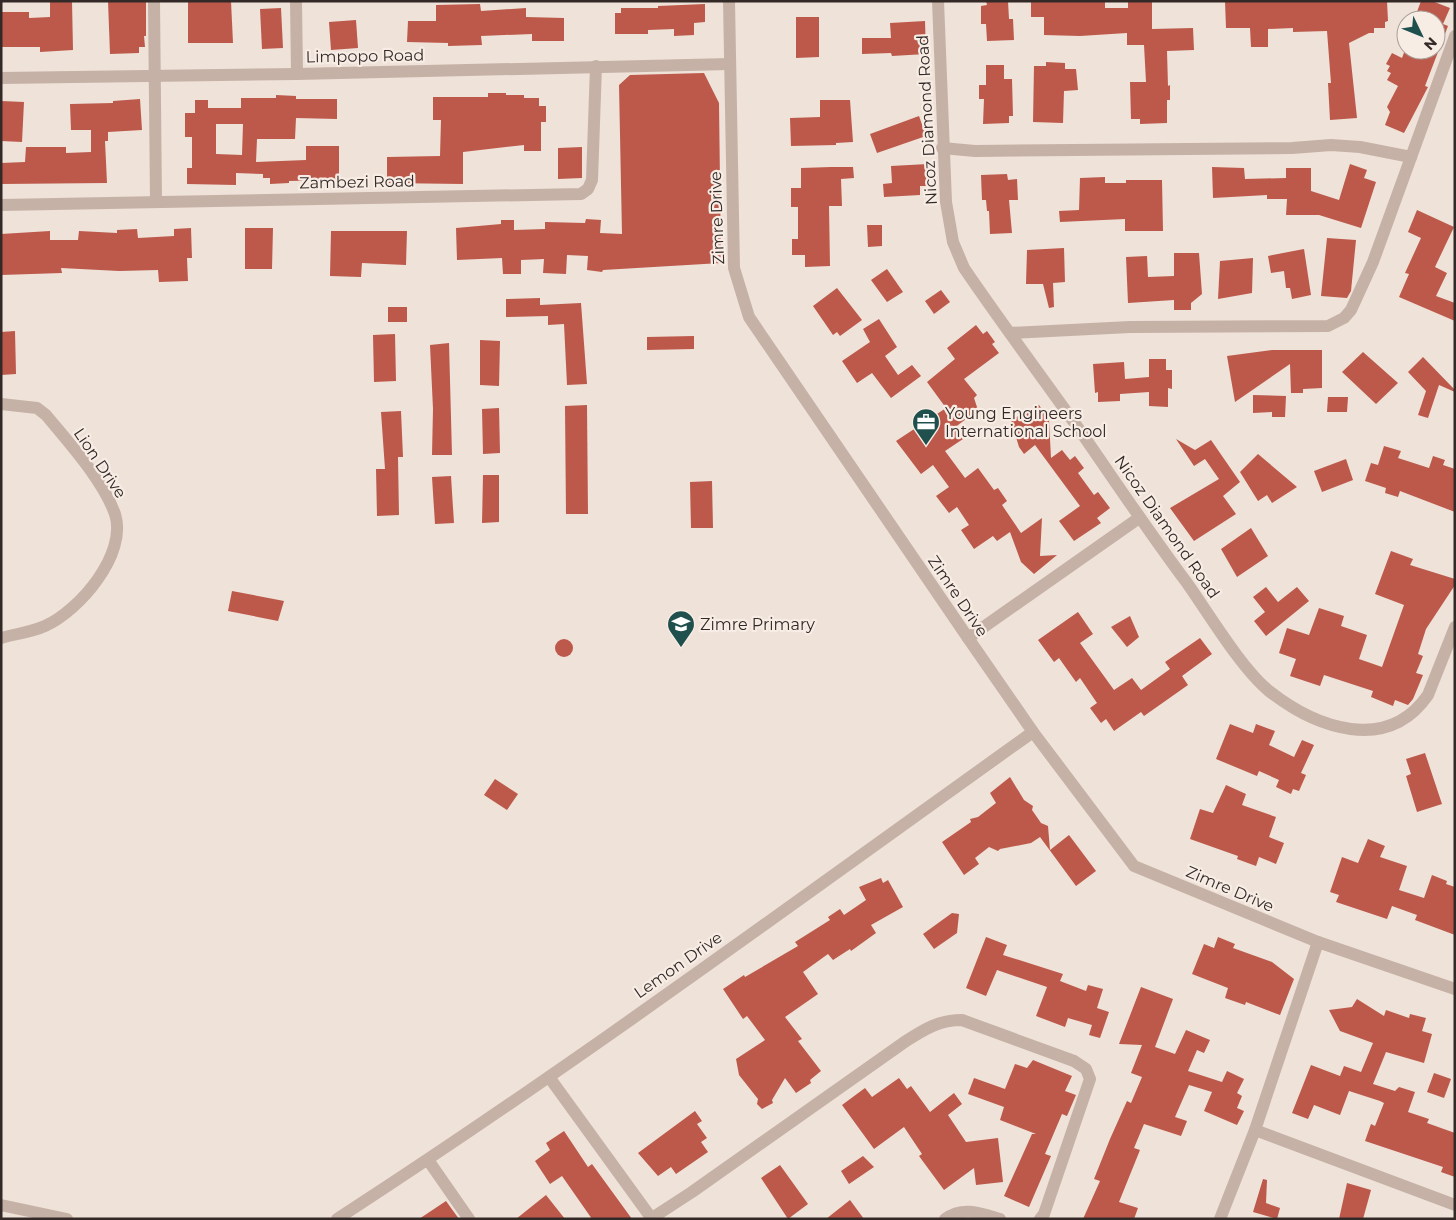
<svg xmlns="http://www.w3.org/2000/svg" width="1456" height="1220" font-family="Montserrat,sans-serif">
<rect width="100%" height="100%" fill="#efe2d9"/>
<g fill="#bc594a" fill-rule="evenodd">
<polygon points="72,1 73,50 40,52 40,47 1,47 1,12 29,12 29,18 50,17 50,2"/>
<polygon points="108,1 146,1 146,36 144,36 145,47 139,47 139,53 110,54"/>
<polygon points="188,1 231,1 233,43 188,43"/>
<polygon points="986,1 1008,1 1009,19 1013,19 1014,40 987,41 986,24 981,24 981,6 987,5"/>
<polygon points="1031,1 1105,1 1105,8 1128,8 1128,1 1152,1 1152,29 1193,28 1194,50 1167,51 1168,86 1170,85 1170,100 1167,100 1167,123 1140,124 1140,119 1131,119 1130,82 1146,82 1144,45 1127,45 1127,33 1080,36 1044,35 1044,17 1031,17"/>
<polygon points="1225,1 1387,1 1388,21 1385,22 1385,28 1374,28 1374,33 1369,33 1349,43 1357,118 1330,120 1328,83 1331,83 1327,31 1293,32 1293,28 1268,29 1268,47 1251,47 1250,28 1226,28"/>
<polygon points="1421,1 1432,1 1450,8 1443,24 1448,26 1425,86 1428,87 1404,133 1385,125 1390,112 1387,107 1398,86 1387,80 1391,73 1387,71 1390,66 1386,64 1392,53 1402,58 1405,50 1436,50 1436,20 1414,20"/>
<polygon points="480,4 481,11 526,8 526,17 564,18 564,41 532,41 532,34 481,36 482,45 448,46 448,43 407,42 408,21 436,21 436,5"/>
<polygon points="705,4 705,22 694,23 694,35 674,36 674,29 648,30 648,34 615,34 615,13 621,13 621,8 658,8 658,6"/>
<polygon points="281,8 283,48 262,49 260,9"/>
<polygon points="796,17 819,17 819,57 796,58"/>
<polygon points="356,20 358,48 331,50 329,22"/>
<polygon points="925,21 926,54 892,56 891,53 862,54 862,38 891,38 890,23"/>
<polygon points="1046,62 1065,63 1065,69 1076,69 1078,90 1064,91 1063,123 1033,122 1034,66 1046,66"/>
<polygon points="986,65 1004,65 1004,79 1012,79 1013,116 1009,116 1009,123 983,124 984,99 979,99 979,85 986,85"/>
<polygon points="704,73 719,103 721,263 603,270 602,272 587,270 588,256 567,255 566,274 543,273 544,259 521,260 521,274 503,274 502,258 457,260 456,228 501,224 501,220 514,220 514,230 545,229 545,222 585,223 586,219 601,220 600,233 622,234 619,85 630,75"/>
<polygon points="488,93 506,93 506,95 524,95 524,98 539,98 539,106 546,106 546,122 541,122 541,151 524,151 524,145 463,152 463,184 387,183 387,157 440,156 441,120 433,120 433,97 488,97"/>
<path d="M276 95 296 96V99H337V119L296 118 295 139H257L256 162 306 160V146H339V180L289 181V183L270 184V178H263V174L236 173V185L187 184V168H192V137H185V113H195V100H208V108H241V98H276ZM216 124H243L242 155 216 154Z"/>
<polygon points="140,99 142,130 108,132 108,141 105,141 107,183 1,184 1,163 25,162 26,147 66,147 66,153 91,152 91,130 71,130 70,104 113,103 113,101"/>
<polygon points="820,100 850,100 853,142 836,143 836,145 791,146 790,118 820,117"/>
<polygon points="1,101 24,102 22,142 1,141"/>
<polygon points="919,116 926,136 877,153 870,134"/>
<polygon points="582,147 582,178 558,179 558,148"/>
<polygon points="928,164 928,186 920,186 920,195 884,197 883,184 892,183 891,166"/>
<polygon points="1350,164 1367,170 1364,178 1376,182 1361,228 1319,215 1286,215 1287,199 1267,199 1267,195 1213,198 1212,167 1244,168 1245,179 1286,178 1286,168 1311,168 1311,191 1339,200"/>
<polygon points="831,167 853,167 854,178 841,179 842,206 829,206 830,266 805,267 805,255 792,255 792,239 798,239 798,207 791,207 791,188 801,188 801,168"/>
<polygon points="1007,174 1008,180 1017,179 1018,200 1009,200 1012,233 990,234 989,211 987,211 986,200 982,200 981,175"/>
<polygon points="1105,177 1105,183 1126,183 1126,180 1162,180 1163,231 1125,231 1125,219 1060,222 1059,211 1079,210 1080,178"/>
<polygon points="1417,210 1454,227 1435,267 1447,273 1436,296 1455,303 1455,321 1399,297 1409,274 1405,273 1421,238 1408,232"/>
<polygon points="867,225 882,225 882,246 868,247"/>
<polygon points="191,228 192,258 187,258 188,281 159,282 158,270 119,271 61,268 62,273 1,275 1,234 50,231 50,240 78,240 79,231 117,233 117,230 137,229 138,238 174,236 174,229"/>
<polygon points="245,228 273,228 272,269 245,269"/>
<polygon points="331,231 407,231 406,265 362,263 361,277 330,276"/>
<polygon points="1327,238 1356,240 1351,291 1347,298 1321,296"/>
<polygon points="1064,248 1065,282 1053,283 1054,307 1049,308 1043,284 1026,284 1027,250"/>
<polygon points="1304,249 1311,295 1292,299 1290,288 1286,288 1284,271 1271,273 1268,256"/>
<polygon points="1174,253 1199,253 1202,294 1191,303 1191,310 1174,310 1174,300 1128,303 1126,257 1147,256 1148,277 1174,276"/>
<polygon points="1253,258 1252,293 1218,299 1220,261"/>
<polygon points="887,269 903,292 887,302 871,280"/>
<polygon points="837,288 862,320 840,336 837,332 833,335 813,306"/>
<polygon points="941,290 950,302 934,314 925,301"/>
<polygon points="540,298 540,305 581,303 587,384 567,385 564,324 548,325 548,316 506,317 506,299"/>
<rect x="388" y="307" width="19" height="15"/>
<polygon points="879,319 897,347 885,356 898,375 912,365 921,376 891,398 872,373 857,383 842,361 870,342 863,329"/>
<polygon points="976,325 983,334 987,331 995,342 992,344 999,353 964,379 977,395 974,398 978,410 954,428 963,439 945,451 965,478 978,468 994,490 998,488 1007,501 1002,505 1021,533 1042,518 1040,556 1057,555 1034,574 1021,562 1010,532 997,541 993,536 974,549 961,530 969,525 957,507 949,513 936,496 949,487 933,465 921,474 896,441 946,408 927,382 955,359 947,348"/>
<polygon points="15,331 16,374 1,375 1,332"/>
<polygon points="395,334 396,381 374,382 373,335"/>
<polygon points="694,336 694,349 647,350 647,337"/>
<polygon points="480,340 500,341 499,386 480,385"/>
<polygon points="449,343 452,455 432,455 433,409 430,345"/>
<polygon points="1272,350 1322,350 1322,388 1303,389 1303,393 1291,393 1290,364 1235,402 1227,356"/>
<polygon points="1363,352 1398,383 1376,404 1342,372"/>
<polygon points="1423,357 1455,390 1455,392 1439,385 1428,418 1418,415 1426,391 1408,372"/>
<polygon points="1149,359 1166,359 1166,370 1172,370 1172,389 1168,388 1168,407 1149,406 1149,392 1120,394 1120,401 1098,402 1098,392 1095,393 1093,364 1124,362 1125,379 1149,377"/>
<polygon points="1253,395 1286,396 1285,417 1272,417 1272,412 1253,413"/>
<polygon points="1328,397 1348,397 1347,412 1327,412"/>
<polygon points="587,405 588,514 566,514 565,406"/>
<polygon points="1039,405 1049,420 1051,458 1062,450 1070,460 1075,456 1084,468 1078,473 1094,495 1098,492 1110,508 1097,518 1101,523 1074,541 1059,521 1080,506 1035,445 1024,454 1019,447 1011,420"/>
<polygon points="499,408 500,453 483,454 482,409"/>
<polygon points="401,411 403,457 398,457 399,515 377,516 376,469 385,469 381,412"/>
<polygon points="1176,439 1195,450 1211,440 1240,482 1223,496 1236,514 1194,541 1170,508 1219,479 1205,459 1194,466"/>
<polygon points="1384,446 1401,451 1398,458 1429,468 1433,456 1445,460 1443,465 1455,469 1455,512 1400,491 1398,497 1385,493 1386,488 1365,481 1371,463 1378,465"/>
<polygon points="1258,454 1297,487 1272,503 1267,495 1258,501 1240,472"/>
<polygon points="1346,459 1353,480 1322,492 1314,471"/>
<polygon points="483,475 499,475 499,522 482,523"/>
<polygon points="451,476 454,523 435,524 432,477"/>
<polygon points="712,481 713,528 691,528 690,482"/>
<polygon points="1251,528 1268,556 1237,577 1221,549"/>
<polygon points="1391,551 1413,559 1410,565 1455,579 1455,585 1426,629 1418,654 1423,656 1416,673 1423,675 1413,699 1408,705 1395,700 1393,706 1371,697 1373,691 1324,675 1320,686 1290,676 1296,659 1279,653 1287,628 1309,635 1319,608 1344,616 1341,626 1367,635 1359,659 1382,667 1404,605 1375,594"/>
<polygon points="1266,587 1278,602 1297,587 1309,601 1266,636 1254,621 1265,612 1253,597"/>
<polygon points="232,591 284,601 278,621 228,611"/>
<polygon points="1078,612 1093,634 1080,643 1114,690 1132,678 1141,690 1170,669 1165,662 1200,638 1212,654 1182,676 1188,685 1144,716 1141,712 1114,731 1106,719 1101,723 1090,708 1097,703 1080,678 1076,682 1059,658 1054,662 1038,640"/>
<polygon points="1130,616 1139,637 1127,647 1111,627"/>
<circle cx="564" cy="648" r="9"/>
<polygon points="1230,724 1253,733 1256,724 1275,731 1269,745 1294,757 1302,740 1314,745 1301,773 1306,775 1299,791 1293,789 1291,794 1276,787 1279,780 1259,771 1257,776 1216,759"/>
<polygon points="1425,753 1442,804 1417,812 1406,776 1411,774 1406,759"/>
<polygon points="1010,777 1024,800 1033,806 1032,810 1041,823 1048,826 1050,850 1069,835 1096,871 1076,886 1040,837 1031,843 1000,849 998,851 989,847 975,858 979,864 964,875 942,842 971,822 970,819 978,817 996,803 990,793"/>
<polygon points="495,779 518,794 507,810 484,795"/>
<polygon points="1226,785 1246,794 1242,805 1276,817 1269,837 1284,843 1276,864 1259,857 1256,866 1237,859 1238,856 1190,839 1200,809 1213,813"/>
<polygon points="1368,839 1385,846 1380,857 1407,866 1399,890 1424,898 1432,875 1447,881 1446,884 1455,887 1455,935 1415,920 1417,915 1392,906 1387,919 1336,902 1339,895 1330,892 1342,857 1358,863"/>
<polygon points="881,878 883,883 888,880 903,907 871,925 876,933 851,951 850,949 833,960 828,954 803,972 818,994 785,1017 802,1039 798,1041 821,1071 810,1080 811,1083 796,1093 785,1078 772,1100 773,1103 762,1109 757,1104 758,1099 739,1075 736,1059 765,1040 747,1016 743,1019 723,989 744,975 745,977 798,946 795,942 830,920 828,917 840,909 844,915 866,900 859,887"/>
<polygon points="952,913 959,914 957,933 934,949 923,934"/>
<polygon points="986,937 1007,945 1003,955 1063,974 1060,981 1086,991 1088,985 1103,989 1097,1008 1109,1012 1100,1038 1089,1035 1092,1025 1068,1018 1065,1027 1036,1016 1047,987 997,970 986,996 966,988"/>
<polygon points="1218,937 1235,944 1233,948 1272,962 1294,979 1280,1015 1246,1002 1245,1005 1225,998 1228,988 1192,974 1204,944 1214,948"/>
<polygon points="1141,987 1173,999 1155,1047 1175,1054 1186,1030 1210,1040 1204,1053 1197,1050 1188,1071 1222,1082 1227,1071 1244,1079 1237,1093 1242,1096 1237,1108 1244,1111 1237,1125 1204,1111 1212,1092 1189,1085 1175,1117 1187,1121 1181,1136 1144,1124 1134,1148 1140,1150 1119,1202 1138,1208 1134,1219 1083,1219 1100,1181 1094,1179 1110,1139 1127,1101 1131,1103 1142,1077 1131,1073 1142,1045 1119,1044"/>
<polygon points="1357,999 1384,1016 1386,1010 1409,1018 1410,1014 1426,1018 1422,1031 1432,1034 1424,1063 1386,1052 1373,1084 1395,1091 1399,1087 1415,1092 1408,1112 1429,1119 1427,1123 1455,1133 1455,1177 1441,1172 1443,1167 1365,1141 1371,1124 1375,1126 1384,1103 1380,1101 1349,1091 1340,1115 1314,1105 1308,1119 1292,1113 1311,1065 1340,1076 1344,1066 1361,1072 1373,1043 1340,1031 1329,1010 1352,1007"/>
<polygon points="1033,1060 1072,1076 1065,1091 1076,1095 1067,1116 1062,1114 1045,1154 1051,1156 1029,1207 1004,1196 1032,1134 1036,1134 1000,1120 1004,1107 968,1094 974,1078 1005,1089 1015,1064 1027,1068"/>
<polygon points="1434,1073 1451,1079 1444,1098 1427,1092"/>
<polygon points="899,1078 907,1089 911,1086 930,1112 954,1093 962,1104 948,1115 966,1142 998,1138 1003,1182 976,1185 974,1168 944,1190 919,1156 922,1154 904,1127 874,1149 842,1105 865,1088 872,1097"/>
<polygon points="695,1111 702,1121 697,1124 707,1138 701,1142 708,1152 676,1174 671,1167 658,1176 638,1153"/>
<polygon points="564,1131 588,1167 592,1164 632,1219 592,1219 562,1176 550,1184 535,1161 550,1150 546,1143"/>
<polygon points="863,1156 874,1167 849,1184 841,1171"/>
<polygon points="780,1165 808,1204 788,1219 761,1178"/>
<polygon points="1263,1179 1267,1180 1266,1203 1280,1208 1277,1219 1253,1212"/>
<polygon points="1347,1183 1371,1190 1363,1219 1339,1219"/>
<polygon points="546,1195 565,1219 516,1219"/>
<polygon points="850,1200 864,1219 826,1219"/>
<polygon points="446,1201 459,1219 419,1219"/>
</g>
<g fill="none" stroke-linecap="round" stroke-linejoin="round">
<g stroke="#c6b1a6" stroke-width="12">
<polyline points="154,1 156,201"/>
<polyline points="296,1 297,74"/>
<polyline points="729,1 734,268 749,317 968,638 1033,732 1134,866 1318,942 1455,989"/>
<path d="M938 1 946 202 953 242 964 268C1000 321 1039 373 1076 425 1113 478 1148 531 1187 583 1209 614 1241 668 1269 691 1316 728 1387 754 1428 695L1455 627"/>
<polyline points="1,78 297,74 730,64"/>
<polyline points="942,148 975,151 1292,148 1331,145 1360,147 1411,157"/>
<polyline points="1,205 581,194 588,189 592,180 596,66"/>
<polyline points="1010,333 1130,327 1328,326 1344,318 1351,310 1373,262 1455,36"/>
<path d="M1 404 37 408 46 415C69 443 103 480 115 514 128 554 79 611 45 626 32 632 15 634 1 638"/>
<polyline points="968,638 1139,518"/>
<polyline points="549,1077 652,1219"/>
<polyline points="1255,1130 1455,1205"/>
<polyline points="428,1160 469,1219"/>
<polyline points="1,1205 67,1219"/>
<path d="M652 1218 692 1192 906 1041C925 1029 939 1020 962 1020L1074 1061 1086 1069 1090 1079 1044 1214 1040 1219"/>
<path d="M337 1219C575 1065 803 896 1033 732"/>
<path d="M945 1219C963 1206 980 1213 1000 1219"/>
<polyline points="1220,1219 1255,1130 1318,942"/>
</g>
</g>
<defs>
<g id="office-pin" transform="scale(1.4375)"><path d="M0 17L-7.5 6A9.5 9.5 0 1 1 7.5 6Z" fill="#20504e" stroke="#f7ede5"/><path d="M-6-3h4V-5.5h4V-3h4V5H-6ZM-1-4.5V-3h2v-1.5ZM-6 0V1H6V0Z" fill="#fff"/></g>
<g id="school-pin" transform="scale(1.4375)"><path d="M0 17L-7.5 6A9.5 9.5 0 1 1 7.5 6Z" fill="#20504e" stroke="#f7ede5"/><path d="M0-5L7-2L0 1L-7-2ZM-4 1L0 2.5L4 1V4Q0 6-4 4Z" fill="#fff"/></g>
</defs>
<g fill-rule="evenodd">
<use href="#office-pin" x="926" y="422"/>
<use href="#school-pin" x="681" y="624"/>
</g>
<g text-anchor="middle" dominant-baseline="central" stroke-width="4.5" stroke-linejoin="round" paint-order="stroke">
<g font-size="16" fill="#332927" stroke="#f7ede5">
<text transform="translate(365 56) rotate(-1)">Limpopo Road</text>
<text transform="translate(927 120) rotate(-93)">Nicoz Diamond Road</text>
<text transform="translate(357 182) rotate(-1)">Zambezi Road</text>
<text transform="translate(717 218) rotate(-92)">Zimre Drive</text>
<text transform="translate(100 463) rotate(56)">Lion Drive</text>
<text transform="translate(1167 527) rotate(55)">Nicoz Diamond Road</text>
<text transform="translate(958 596) rotate(56)">Zimre Drive</text>
<text transform="translate(1230 889) rotate(23)">Zimre Drive</text>
<text transform="translate(678 965) rotate(-35)">Lemon Drive</text>
</g>
<g font-size="16" fill="#332927" stroke="#f7ede5" text-anchor="start">
<text x="945" y="413">Young Engineers<tspan x="945" dy="18">International School</tspan></text>
<text x="700" y="624">Zimre Primary</text>
</g>
</g>
<rect width="1456" height="1220" fill="none" stroke="#332927" stroke-width="5"/>
<g transform="translate(1421 35) rotate(133)"><circle r="24" fill="#f7ede5" stroke="#a99f99"/>
<path d="M0-4L9 19L0 12L-9 19Z" fill="#20504e"/>
<text y="-8" font-size="14" font-weight="bold" text-anchor="middle" fill="#332927">N</text>
</g>
</svg>
